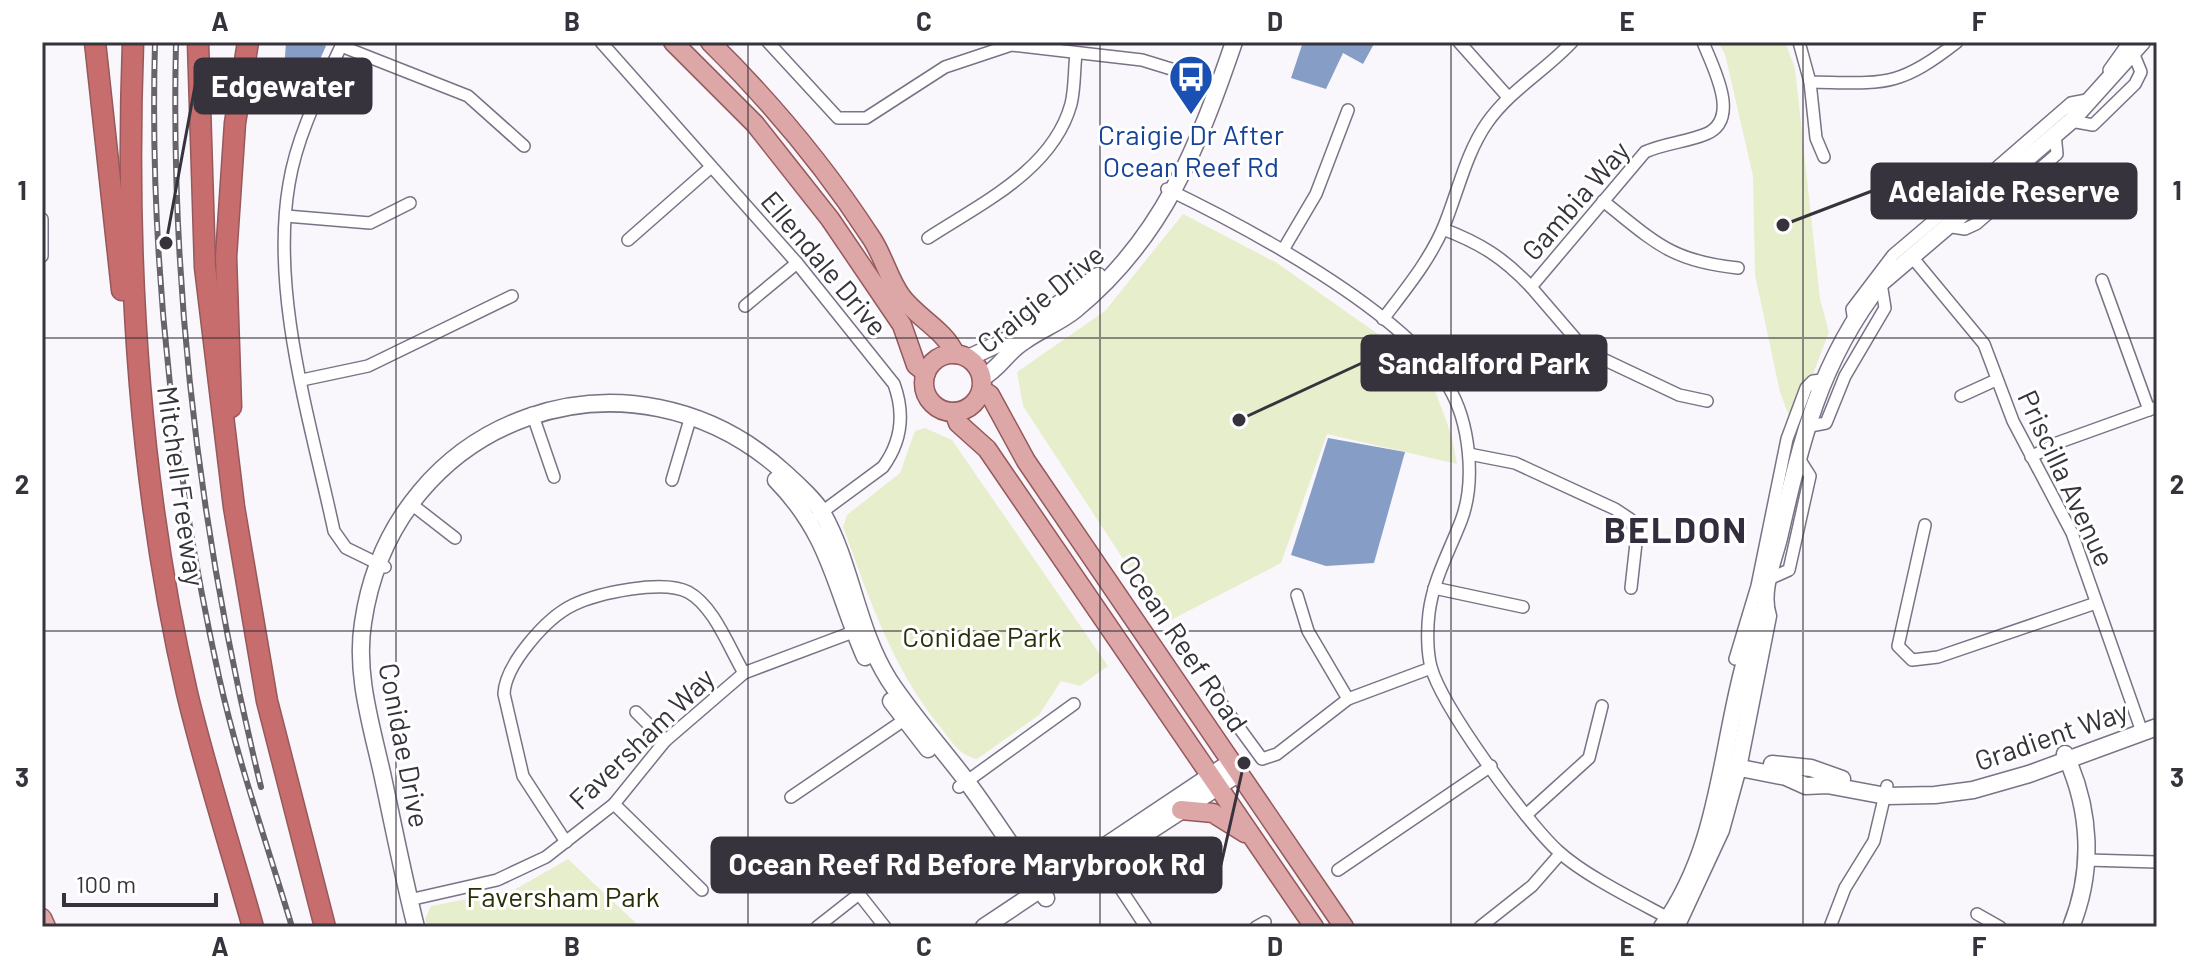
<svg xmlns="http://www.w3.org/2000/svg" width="2199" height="969" font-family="Barlow,sans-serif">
<rect width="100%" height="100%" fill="#f9f7fc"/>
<g fill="#e7eecc">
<polygon points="1718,42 1785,42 1795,68 1820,299 1829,332 1793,427 1780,392 1755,275 1753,176 1725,54"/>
<polygon points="1183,214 1277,263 1385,339 1433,385 1451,434 1457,464 1327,434 1281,563 1165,623 1023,406 1017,372 1105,311"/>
<path d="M925 428 952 440 1108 666 1080 686 1061 681 1039 715 977 759C959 755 952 742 941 728 891 666 870 600 843 527L847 515 900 473 915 431Z"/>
<polygon points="568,859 640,927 428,927 425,919 431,906 514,890"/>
</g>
<g fill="#869dc6">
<polygon points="286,42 317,42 326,46 299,106 282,100"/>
<polygon points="1303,42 1375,42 1363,64 1343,53 1326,89 1291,78"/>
<polygon points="1328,438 1405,452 1374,563 1326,566 1291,555"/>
</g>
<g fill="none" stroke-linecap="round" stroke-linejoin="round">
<g stroke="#7a7285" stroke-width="14">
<g id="street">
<path d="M343 42C322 87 297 134 289 184 270 294 311 423 334 531L346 548 385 567"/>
<path d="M601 42 797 263 894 384C905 414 902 441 883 467L818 515"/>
<polyline points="768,42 838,118 866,118 945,67 1011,45 1142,60 1220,84"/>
<polyline points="1459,42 1508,97"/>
<path d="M1799 42 1810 82C1883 83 1897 89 1957 42"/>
<polyline points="341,46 468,96 524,146"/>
<polyline points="2109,70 2129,42"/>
<polyline points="1810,82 1816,138 1824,157"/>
<polyline points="2071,121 2093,125 2135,84 2141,72 2134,55"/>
<path d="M1167 189C1248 228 1402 310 1448 386 1470 422 1476 482 1461 521 1449 552 1433 580 1429 613 1427 629 1427 652 1431 667 1442 707 1527 823 1558 851 1585 876 1639 902 1672 920"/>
<polyline points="1988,191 1988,175 2071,103 2092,99"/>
<path d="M1603 201C1655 242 1670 261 1738 268"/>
<polyline points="286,216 370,223 410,203"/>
<polyline points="42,219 42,256"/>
<polyline points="1946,226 1965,229 1976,224 2057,154 2055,134"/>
<path d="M1443 229C1480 243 1504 258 1531 287L1645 152C1665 143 1687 142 1706 134 1742 119 1712 66 1703 42"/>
<path d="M928 238C980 204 1053 170 1071 104 1075 88 1074 70 1076 54"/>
<polyline points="628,240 711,167"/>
<polyline points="1283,250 1316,194 1348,110"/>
<polyline points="1912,257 1984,344 2013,421 2072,533 2142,732"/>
<polyline points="2102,280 2149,410"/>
<polyline points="1531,287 1586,351 1679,395 1707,401"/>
<polyline points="745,306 797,263"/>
<path d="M1383 319C1405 290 1430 260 1444 226 1458 192 1466 153 1487 123 1510 90 1545 71 1572 42"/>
<polyline points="1854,322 1852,309 1893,255 1952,205 1966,208"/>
<polyline points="302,380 368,366 512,296"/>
<polyline points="1961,396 1996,380"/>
<polyline points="532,413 554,477"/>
<polyline points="1805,427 1826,423 1845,376 1885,308 1881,283"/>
<polyline points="1469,454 1515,463 1615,509 1630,519 1637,534 1631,588"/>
<polyline points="2031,457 2057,443 2157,407"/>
<polyline points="672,480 691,416"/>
<polyline points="410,503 455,538"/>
<polyline points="1925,525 1898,646 1912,660 1938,657 2096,603"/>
<polyline points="1769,579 1789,570 1810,476 1798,457"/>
<polyline points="1434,588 1523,607"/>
<polyline points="1297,595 1308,631 1348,699"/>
<polyline points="1735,659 1757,586 1787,439 1806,388 1813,381 1822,380"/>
<polyline points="1216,685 1221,703 1262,759 1277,754 1348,699 1431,668"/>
<polyline points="636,712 665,741"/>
<polyline points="959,787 1074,704"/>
<polyline points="791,797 910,716"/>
<polyline points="614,804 702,890"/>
<polyline points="1526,815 1589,758 1602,706"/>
<path d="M566 842 523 776 504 694C505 665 546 618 573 605 598 593 663 579 688 592 714 606 729 648 744 673"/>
<polyline points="1097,853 1146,927"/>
<polyline points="2087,860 2157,862"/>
<polyline points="1338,870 1491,766"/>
<polyline points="409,900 497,880 546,857 614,804 665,741 744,673 861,629"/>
<polyline points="1977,914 2000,927"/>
<polyline points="817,927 859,894 885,927"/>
<polyline points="1256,927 1265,922"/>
<polyline points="1480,927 1532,886 1560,854"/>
<polyline points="1830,927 1845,888 1874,841 1887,786"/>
</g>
</g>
<g stroke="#7a7285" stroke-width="19">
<g id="secondary">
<polyline points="968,358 1009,339 1098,276"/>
<path d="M982 378C999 369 1007 352 1023 342 1039 330 1059 323 1075 310 1163 238 1198 147 1234 42"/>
<path d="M776 480C831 536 835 589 865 657"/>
<polyline points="891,701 928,749"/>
<path d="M2065 754C2091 810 2094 870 2071 927"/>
<polyline points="1772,764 1811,768 1842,779"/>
<polyline points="1725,765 1786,777 1806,786 1827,785 1886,796 1935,795 1973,790 2029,774 2157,727"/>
<polyline points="1113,855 1239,773"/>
<path d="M416 927C403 876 393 824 382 773 371 724 355 673 363 623 393 415 632 332 786 474 798 485 815 500 823 514 852 566 857 630 889 680 912 715 940 746 965 779 993 817 1020 858 1046 898"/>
<polyline points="984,927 1231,762"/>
<path d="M1662 927C1718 850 1720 757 1743 669 1748 651 1751 625 1761 610"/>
<path d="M1676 927 1721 830 1738 768 1768 616C1760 592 1773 562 1779 538 1801 442 1819 362 1881 283L2071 121 2142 42"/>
</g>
</g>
<g stroke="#95595c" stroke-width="21">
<g id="primary">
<polyline points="673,42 755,124 830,219 902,325 916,365 926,373"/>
<path d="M710 42C771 102 823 164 870 236 883 254 888 278 901 296 916 317 945 330 955 354"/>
<circle cx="953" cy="383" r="29"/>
<polyline points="982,390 990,395 1026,461 1344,927"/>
<polyline points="954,412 958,423 987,449 1314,927"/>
<polyline points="1181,810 1213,813 1245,833"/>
<polyline points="42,918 46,927"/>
</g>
</g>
<g stroke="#95595c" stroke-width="23">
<g id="highway">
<polyline points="95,42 122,290"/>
<path d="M133 42C125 260 138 480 187 693 206 772 231 849 253 927"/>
<polyline points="198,42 205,267 234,507 267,701 325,927"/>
<polyline points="231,407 226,257 235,123 248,42"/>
</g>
</g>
<use href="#street" stroke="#fff" stroke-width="11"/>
<use href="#secondary" stroke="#fff" stroke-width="16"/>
<use href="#primary" stroke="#dda7a8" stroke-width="18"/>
<use href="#highway" stroke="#c76d6e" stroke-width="20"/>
<g stroke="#67636b" stroke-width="6">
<g id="rail">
<path d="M155 42C149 256 173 468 219 677 238 762 267 844 292 927"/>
<path d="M176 42C170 293 201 543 261 787"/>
</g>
</g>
<use href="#rail" stroke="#fff" stroke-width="3" stroke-dasharray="9" stroke-linecap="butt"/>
</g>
<path fill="none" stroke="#37333c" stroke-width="2" stroke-opacity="0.55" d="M396 42V927M748 42V927M1100 42V927M1451 42V927M1803 42V927M42 338H2157M42 631H2157"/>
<defs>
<g id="bus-pin" transform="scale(2.3)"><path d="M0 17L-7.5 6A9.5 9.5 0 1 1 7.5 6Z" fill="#1a4fb4" stroke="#fff"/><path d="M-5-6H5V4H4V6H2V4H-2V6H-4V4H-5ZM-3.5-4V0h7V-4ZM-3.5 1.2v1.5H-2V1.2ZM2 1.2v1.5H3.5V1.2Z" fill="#fff"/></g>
</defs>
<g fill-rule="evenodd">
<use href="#bus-pin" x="1191" y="77"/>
</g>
<g text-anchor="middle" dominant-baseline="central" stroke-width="6" stroke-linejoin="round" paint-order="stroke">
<g font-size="28" fill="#164399" stroke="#fff">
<text x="1191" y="134">Craigie Dr After<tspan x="1191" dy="32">Ocean Reef Rd</tspan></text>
</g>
<g font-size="28" fill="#37333c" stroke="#fff">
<text transform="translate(1575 200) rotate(-49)">Gambia Way</text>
<text transform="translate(825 263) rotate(50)">Ellendale Drive</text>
<text transform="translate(1040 298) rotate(-39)">Craigie Drive</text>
<text transform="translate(2067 478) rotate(65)">Priscilla Avenue</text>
<text transform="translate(182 486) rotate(82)">Mitchell Freeway</text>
<text transform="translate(1184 643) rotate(56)">Ocean Reef Road</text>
<text transform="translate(2051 735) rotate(-19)">Gradient Way</text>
<text transform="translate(641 738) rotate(-44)">Faversham Way</text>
<text transform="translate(405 745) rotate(79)">Conidae Drive</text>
</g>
<g font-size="28" fill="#2b3009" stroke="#fff">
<text x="982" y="636">Conidae Park</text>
<text x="563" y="896">Faversham Park</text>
</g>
<g font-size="36" font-weight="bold" letter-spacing="2" fill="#342d3d" stroke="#fff">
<text x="1676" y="528">BELDON</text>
</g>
</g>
<path fill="none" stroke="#37333c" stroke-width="3" d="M166 243L195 86M1783 225L1872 191M1239 420L1362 363M1244 763L1221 865"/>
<g fill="#37333c" stroke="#fff" stroke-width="3">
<circle cx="166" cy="243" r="8"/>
<circle cx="1783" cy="225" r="8"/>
<circle cx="1239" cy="420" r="8"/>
<circle cx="1244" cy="763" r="8"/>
</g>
<g fill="#37333c" stroke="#37333c" stroke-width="3">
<rect x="195" y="59" width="176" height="54" rx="8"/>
<rect x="1872" y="164" width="264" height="54" rx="8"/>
<rect x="1362" y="336" width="244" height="54" rx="8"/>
<rect x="712" y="838" width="509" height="54" rx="8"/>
</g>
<g font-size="30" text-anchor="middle" font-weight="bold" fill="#fff">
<text x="283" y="97">Edgewater</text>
<text x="2004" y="202">Adelaide Reserve</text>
<text x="1484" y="374">Sandalford Park</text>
<text x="967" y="875">Ocean Reef Rd Before Marybrook Rd</text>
</g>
<rect width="2199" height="969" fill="none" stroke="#ffffff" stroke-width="88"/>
<path d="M64 893v12h152v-12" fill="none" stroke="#37333c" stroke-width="4"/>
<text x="76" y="893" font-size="24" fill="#37333c" stroke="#ffffff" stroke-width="6" paint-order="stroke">100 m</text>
<rect x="44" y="44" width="2111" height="881" fill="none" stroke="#37333c" stroke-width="3"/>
<g font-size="26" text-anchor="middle" font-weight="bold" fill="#37333c">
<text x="220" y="31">A</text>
<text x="572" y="31">B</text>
<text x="924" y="31">C</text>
<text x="1275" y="31">D</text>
<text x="1627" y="31">E</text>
<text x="1979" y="31">F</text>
<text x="22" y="200">1</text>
<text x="2177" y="200">1</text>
<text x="22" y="494">2</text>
<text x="2177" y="494">2</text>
<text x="22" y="787">3</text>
<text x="2177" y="787">3</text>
<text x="220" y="956">A</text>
<text x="572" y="956">B</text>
<text x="924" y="956">C</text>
<text x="1275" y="956">D</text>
<text x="1627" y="956">E</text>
<text x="1979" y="956">F</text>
</g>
</svg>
